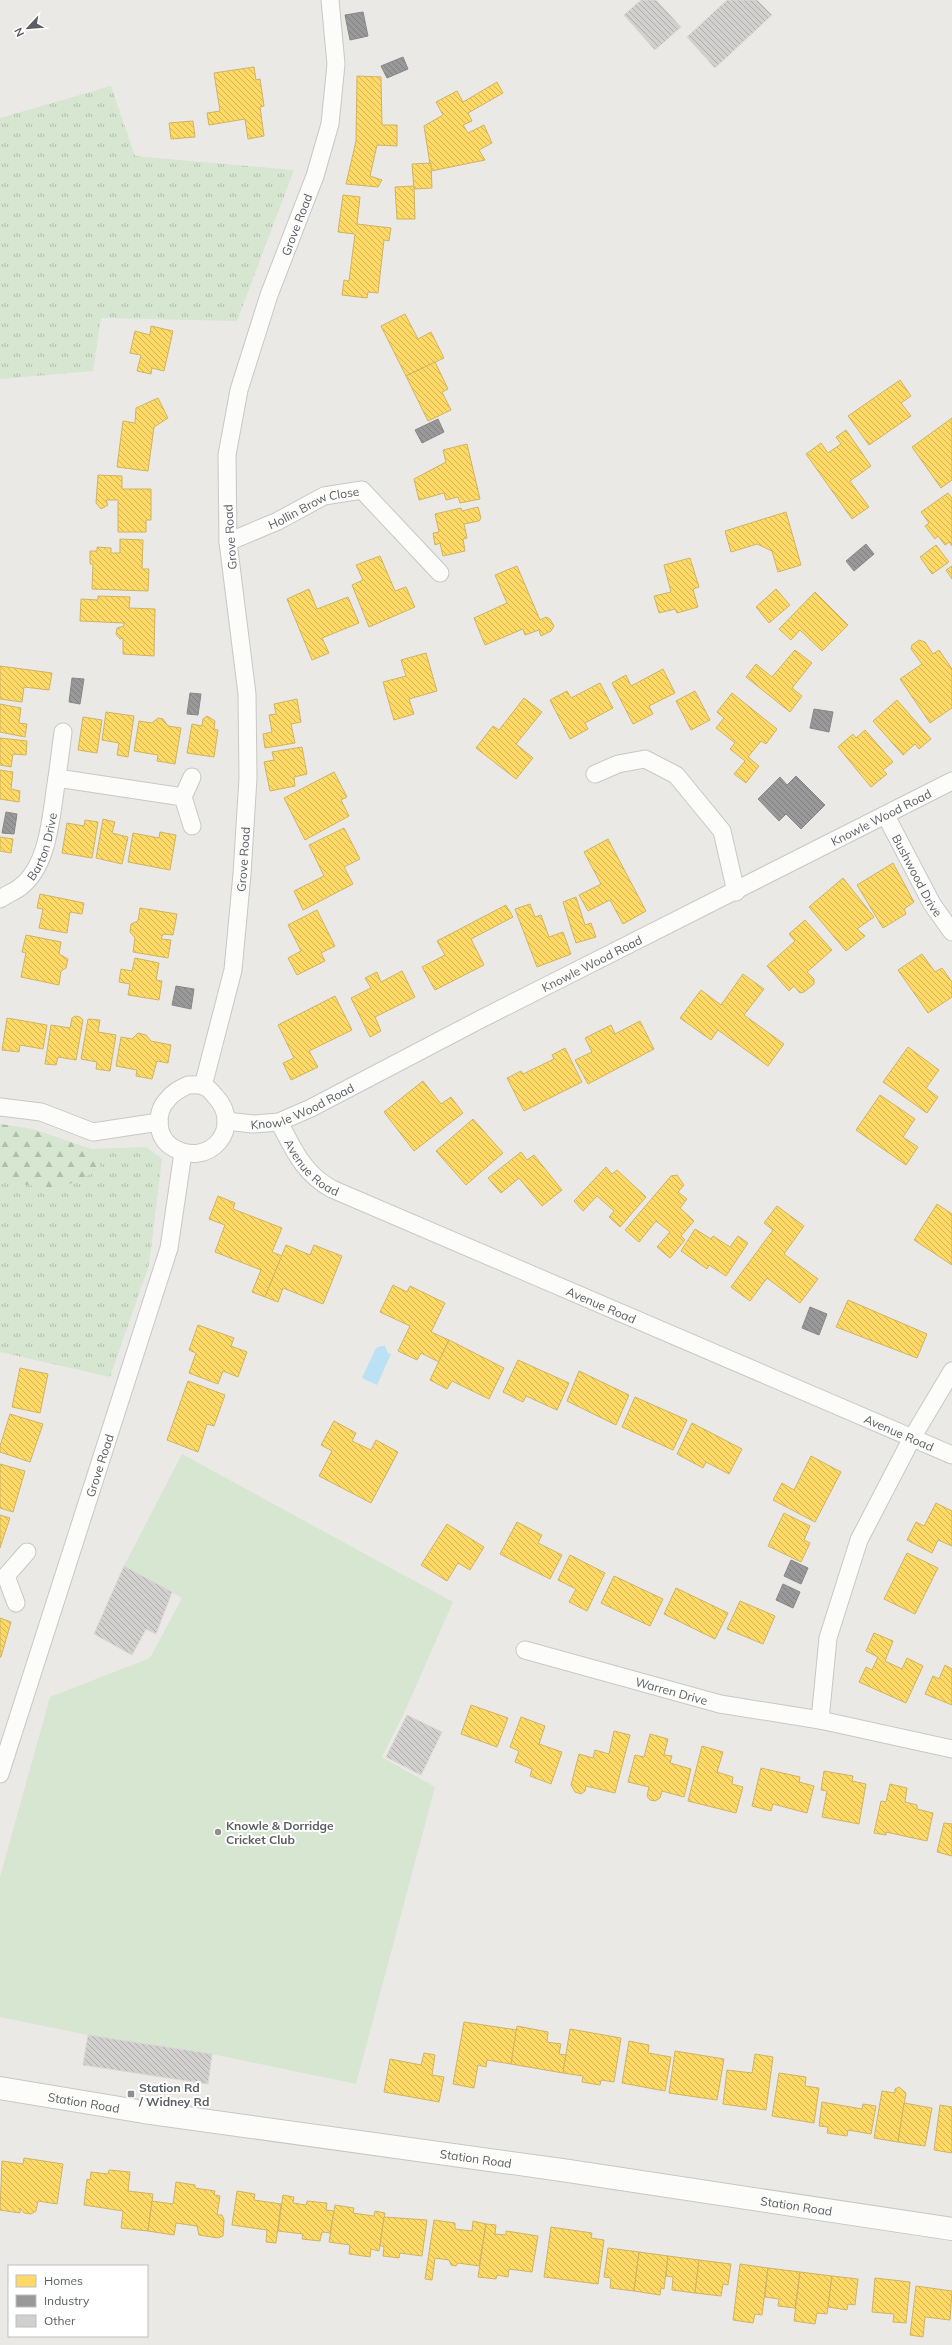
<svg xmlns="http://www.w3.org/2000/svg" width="952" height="2345" font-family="Mulish,sans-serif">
<defs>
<pattern id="grass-tufts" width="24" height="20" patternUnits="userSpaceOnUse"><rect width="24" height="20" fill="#d6e6d1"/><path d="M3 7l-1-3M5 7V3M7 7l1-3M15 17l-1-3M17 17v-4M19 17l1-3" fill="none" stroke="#b1bead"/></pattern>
<pattern id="forest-firs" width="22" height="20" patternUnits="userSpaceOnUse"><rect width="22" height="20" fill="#d6e6d1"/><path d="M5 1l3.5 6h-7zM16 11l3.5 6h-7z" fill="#b1bead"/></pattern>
<pattern id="homes-back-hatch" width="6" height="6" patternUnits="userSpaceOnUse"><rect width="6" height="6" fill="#ffd966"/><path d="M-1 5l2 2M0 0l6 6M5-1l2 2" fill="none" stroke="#d1b358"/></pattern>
<pattern id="industry-back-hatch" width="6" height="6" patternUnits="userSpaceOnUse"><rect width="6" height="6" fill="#999"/><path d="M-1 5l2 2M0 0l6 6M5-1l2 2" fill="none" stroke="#808080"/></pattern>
<pattern id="building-back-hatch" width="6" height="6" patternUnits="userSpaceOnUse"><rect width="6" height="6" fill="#d1d0ce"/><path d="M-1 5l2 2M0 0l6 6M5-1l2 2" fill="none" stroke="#adacab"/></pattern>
</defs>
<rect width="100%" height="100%" fill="#ebe9e5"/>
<g fill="url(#grass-tufts)">
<polygon points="111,86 135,156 294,170 237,321 101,318 93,371 0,379 0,118"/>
<polygon points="0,1124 32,1129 91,1149 146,1147 162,1159 149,1265 110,1377 0,1352"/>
</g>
<polygon fill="url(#forest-firs)" points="0,1124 32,1129 91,1149 101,1169 57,1190 0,1180"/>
<polygon fill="#d6e6d1" points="182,1454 453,1602 404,1713 382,1757 435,1787 356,2084 212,2054 88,2035 0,2017 0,1877 50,1697 150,1658 182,1598 124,1566"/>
<polygon fill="#bae1f4" points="381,1346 385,1346 388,1353 391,1354 377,1385 362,1378 376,1348"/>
<g fill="url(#homes-back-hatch)" stroke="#ceb465">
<polygon points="254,67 256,80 260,79 264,106 260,107 264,136 248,139 245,119 209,125 207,113 220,111 214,73"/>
<polygon points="357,76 381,77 382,125 397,125 397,146 377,145 370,176 382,180 378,187 346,184 356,141"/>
<polygon points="497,82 503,93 468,113 472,121 463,125 468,133 484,125 492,143 479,150 485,160 431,171 424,126 443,115 436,102 457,91 463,102"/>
<polygon points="193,121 195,137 171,139 169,123"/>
<polygon points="431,163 432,188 414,189 412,164"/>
<polygon points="414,186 415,219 397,219 395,187"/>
<polygon points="343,195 360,197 357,224 391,228 389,241 384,240 378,293 368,292 367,298 342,295 344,280 349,281 355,234 338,232"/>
<polygon points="405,314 418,339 431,332 444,358 406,376 381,326"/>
<polygon points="151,326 173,331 164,371 152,368 151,374 137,371 141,355 130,353 135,331 150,335"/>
<polygon points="435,362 448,389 442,392 451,410 428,421 406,376"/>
<polygon points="900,380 911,396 901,403 911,416 869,445 848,416"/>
<polygon points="158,398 168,418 154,427 148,471 117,467 123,421 135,423 136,408"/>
<polygon points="952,418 952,480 941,488 912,447"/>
<polygon points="846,430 871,466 850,481 869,507 852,519 806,454 821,443 828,453 841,444 836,437"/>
<polygon points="467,444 480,499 460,503 458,497 446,500 444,493 419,500 414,479 446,462 443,450"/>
<polygon points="98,475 122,476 122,489 151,489 151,520 146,520 146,532 118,532 118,500 106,500 108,505 101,509 96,503"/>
<polygon points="948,493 952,498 952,546 949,542 945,545 938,536 935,539 925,526 929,523 921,512"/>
<polygon points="478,507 481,518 479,521 464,524 467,538 463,539 465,551 443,556 440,543 435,545 433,533 439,532 435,514 461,508 462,511"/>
<polygon points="786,512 801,565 778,572 772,551 757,544 731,552 725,531"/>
<polygon points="120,539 143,540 142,569 149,569 148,591 92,589 93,564 90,564 90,551 97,551 97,547 111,548 111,553 120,553"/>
<polygon points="936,545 949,562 932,574 920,557"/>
<polygon points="380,556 395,591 406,587 415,607 369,627 352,585 363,580 356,565"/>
<polygon points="690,558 699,587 693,589 698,607 677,613 675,609 659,613 654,596 671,592 664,565"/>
<polygon points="517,566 540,620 546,617 550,619 554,626 551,631 541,636 539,630 525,635 523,629 485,645 474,618 507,603 495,575"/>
<polygon points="952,566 952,579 946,570"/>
<polygon points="309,589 317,609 348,597 359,623 322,638 329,653 312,660 287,599"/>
<polygon points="776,589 790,605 769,623 756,607"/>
<polygon points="815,592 848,625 822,651 800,630 791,640 779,629"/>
<polygon points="98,596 130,597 129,608 155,609 154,656 123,654 123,638 120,639 116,634 117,628 124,626 124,623 80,621 81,599 98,600"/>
<polygon points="919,640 925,642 933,654 939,650 952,669 952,708 930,723 900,679 922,664 911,649 912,645"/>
<polygon points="795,650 812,663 792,688 802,696 790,712 746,677 756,664 772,677"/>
<polygon points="426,653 437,691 409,699 414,714 394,720 383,682 406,676 401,660"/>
<polygon points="0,666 52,673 49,690 24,687 22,702 0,699"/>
<polygon points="663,669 675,693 649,706 653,714 633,724 612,683 626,675 631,686"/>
<polygon points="600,683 613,708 585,723 588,729 570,739 550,700 567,691 571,698"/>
<polygon points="695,691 710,720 691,730 676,701"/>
<polygon points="732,693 777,729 766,744 761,741 748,757 759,766 746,783 734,774 745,761 730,749 735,743 716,728 724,718 717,712"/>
<polygon points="524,698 542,712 516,744 533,758 516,779 476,748 493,726 499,730"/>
<polygon points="297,699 301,722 291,724 295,743 265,748 263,734 272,732 269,715 276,714 274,704"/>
<polygon points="897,700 931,739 919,749 915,744 903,755 873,721"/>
<polygon points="0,704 21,708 19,723 27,724 25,737 0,732"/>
<polygon points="106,712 134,716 128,757 117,755 119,743 102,740"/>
<polygon points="207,716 215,721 214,729 218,730 214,757 187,753 192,724 202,726 203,719"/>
<polygon points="83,717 102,720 97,753 78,750"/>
<polygon points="158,718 163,719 168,726 181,728 175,764 157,761 158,755 134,751 139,721 152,723"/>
<polygon points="865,730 893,762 883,770 887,774 871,787 838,747 853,734 856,738"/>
<polygon points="0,738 27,741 26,755 13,754 11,767 0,765"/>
<polygon points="302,747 307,774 294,777 295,786 270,791 264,762 274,760 272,752"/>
<polygon points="0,770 13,772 11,789 20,791 19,802 0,799"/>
<polygon points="334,772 347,797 341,800 349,816 305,840 284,798"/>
<polygon points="103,819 115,822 112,833 128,837 122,864 96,858"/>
<polygon points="85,820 98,822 92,858 62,853 67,823 84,826"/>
<polygon points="344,828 360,859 344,867 353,884 303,910 294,891 324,876 309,845"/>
<polygon points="160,832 176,835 170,870 128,862 133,833 159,838"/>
<polygon points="0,837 13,839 11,853 0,851"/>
<polygon points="608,839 646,911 623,924 610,900 588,911 579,895 601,884 584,852"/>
<polygon points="893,863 914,902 904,909 906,914 883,928 857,885"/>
<polygon points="843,878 874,917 857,929 865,936 846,951 809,907"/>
<polygon points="40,894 84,903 82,914 70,912 67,933 39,928 43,909 37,908"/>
<polygon points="576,897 585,925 591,923 596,937 576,943 563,902"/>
<polygon points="530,904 535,917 541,915 549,937 563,932 571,954 537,967 515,909"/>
<polygon points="506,905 513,917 471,939 484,965 435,990 422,967 445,955 437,941"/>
<polygon points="140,908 177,914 173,935 163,934 161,939 171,940 168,958 133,952 135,938 130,932 131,924 138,921"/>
<polygon points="317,910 335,946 321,953 325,961 297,975 288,958 301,951 288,925"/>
<polygon points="805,920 832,950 807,972 814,979 814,984 804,992 800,993 794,986 789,991 767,966 795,941 789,934"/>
<polygon points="26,935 61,942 59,954 68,959 66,968 61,971 59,985 21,977 26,953 22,952"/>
<polygon points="922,954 935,972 942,968 952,982 952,997 928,1013 898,970"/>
<polygon points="135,958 159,963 156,980 162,981 159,1000 128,995 130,984 119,982 121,969 132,971"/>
<polygon points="402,971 415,997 375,1017 381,1031 370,1037 351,998 371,988 365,978 377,972 381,982"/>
<polygon points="743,974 764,989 744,1015 784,1044 768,1066 718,1030 711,1040 680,1018 701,990 721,1005"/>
<polygon points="335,996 352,1030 309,1051 318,1067 291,1080 283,1063 294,1058 278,1025"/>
<polygon points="75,1016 80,1017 83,1020 76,1060 58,1057 56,1065 45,1064 51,1025 70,1028 72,1018"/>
<polygon points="7,1018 47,1025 43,1049 20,1045 19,1052 2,1050"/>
<polygon points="88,1019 100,1020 98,1032 116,1035 110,1071 96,1069 97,1062 81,1059"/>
<polygon points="640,1021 654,1049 588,1084 575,1060 592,1052 585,1038 611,1025 615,1034"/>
<polygon points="138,1033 146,1035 151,1041 171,1045 168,1063 157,1061 152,1079 136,1076 137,1070 116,1066 121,1037 132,1039"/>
<polygon points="908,1047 939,1070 926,1088 938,1097 927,1113 883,1082"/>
<polygon points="565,1048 582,1082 524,1111 507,1078 521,1071 523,1074 554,1059 552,1055"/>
<polygon points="423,1081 441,1104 451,1097 463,1113 414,1151 384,1112"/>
<polygon points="880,1095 915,1119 903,1137 918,1147 906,1165 856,1130"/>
<polygon points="473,1119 503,1153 466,1185 436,1151"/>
<polygon points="521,1152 527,1160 534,1155 562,1190 542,1206 519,1178 501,1193 488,1178"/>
<polygon points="606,1167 612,1174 617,1170 646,1197 620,1227 609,1217 614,1211 597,1196 583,1211 574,1201"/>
<polygon points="677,1175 684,1185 678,1192 687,1199 680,1208 694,1221 681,1236 685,1240 670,1258 657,1247 670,1232 656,1221 639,1242 625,1230 671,1176"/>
<polygon points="218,1196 235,1203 233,1209 282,1228 272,1252 282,1256 265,1297 252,1292 261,1270 215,1252 225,1225 209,1219"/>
<polygon points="937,1204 952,1214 952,1265 914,1240"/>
<polygon points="777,1206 804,1226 784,1254 818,1279 800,1303 767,1278 750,1301 731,1287 773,1230 764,1223"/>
<polygon points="695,1229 711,1239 713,1236 730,1247 738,1236 748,1243 726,1276 709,1265 707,1269 681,1251"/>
<polygon points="286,1245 310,1255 314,1245 342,1256 323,1304 283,1288 278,1302 265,1297"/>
<polygon points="393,1285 407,1292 410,1286 445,1303 431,1332 449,1340 439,1362 421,1353 417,1360 398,1351 410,1326 380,1312"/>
<polygon points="848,1300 927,1334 917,1358 836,1327"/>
<polygon points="198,1325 234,1338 231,1346 247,1352 238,1377 223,1371 218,1384 189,1373 196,1353 189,1350"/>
<polygon points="449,1340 504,1368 489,1399 452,1381 447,1389 430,1380"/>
<polygon points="518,1360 569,1383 557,1410 526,1396 523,1402 503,1392"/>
<polygon points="20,1368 48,1374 40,1413 12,1407"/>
<polygon points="579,1371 629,1395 616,1425 567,1401"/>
<polygon points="188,1381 225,1395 214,1426 207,1424 198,1452 167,1440"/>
<polygon points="635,1397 687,1420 673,1450 622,1427"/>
<polygon points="10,1414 43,1424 30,1462 0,1452 0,1446"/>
<polygon points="334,1421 356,1433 352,1441 371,1450 376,1440 398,1452 371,1503 319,1476 332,1451 321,1445"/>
<polygon points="692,1423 742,1449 729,1474 706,1462 703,1468 677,1454"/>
<polygon points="811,1456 841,1472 815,1522 773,1500 782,1483 794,1490"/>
<polygon points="0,1464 25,1471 13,1512 0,1508"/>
<polygon points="936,1503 952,1511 952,1546 938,1540 932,1553 907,1540 916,1522 924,1526"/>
<polygon points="784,1513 810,1526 804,1540 810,1543 801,1562 768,1546"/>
<polygon points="0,1515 10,1518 0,1548"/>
<polygon points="517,1522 542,1535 538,1543 562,1555 550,1579 500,1554"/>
<polygon points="447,1524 484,1547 470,1570 458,1563 447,1581 421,1565"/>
<polygon points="907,1553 938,1568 915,1614 884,1599"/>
<polygon points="570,1555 605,1573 587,1611 569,1602 576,1589 558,1580"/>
<polygon points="614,1576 663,1599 650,1626 601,1603"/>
<polygon points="676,1588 728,1613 715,1639 664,1614"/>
<polygon points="740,1601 775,1616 763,1644 727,1629"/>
<polygon points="0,1618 11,1622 1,1657 0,1657"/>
<polygon points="874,1633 893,1641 885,1661 902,1669 907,1658 923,1666 906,1703 859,1682 866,1667 872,1670 878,1657 866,1651"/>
<polygon points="945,1665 952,1669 952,1705 925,1694 933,1676 939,1679"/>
<polygon points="471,1705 508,1718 497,1747 461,1734"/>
<polygon points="521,1717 545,1726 539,1744 562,1752 551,1784 530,1776 532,1769 515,1762 519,1751 510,1747"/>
<polygon points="614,1731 630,1735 615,1793 586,1786 585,1791 581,1794 575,1792 571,1785 579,1754 593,1758 595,1750 609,1754"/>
<polygon points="650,1734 668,1739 664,1755 672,1756 670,1763 691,1769 684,1797 662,1791 660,1798 655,1801 650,1800 647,1796 649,1787 628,1782 635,1755 644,1757"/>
<polygon points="702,1746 723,1752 717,1772 733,1777 732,1784 743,1787 736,1813 688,1801"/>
<polygon points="761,1768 800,1777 799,1782 814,1786 807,1813 773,1804 771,1811 752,1806"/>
<polygon points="824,1771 853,1776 852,1781 866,1784 859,1824 822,1817 827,1791 821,1790"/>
<polygon points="890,1784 907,1788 905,1802 917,1805 917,1809 933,1813 927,1841 886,1832 886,1835 874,1833 881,1801 886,1802"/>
<polygon points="944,1823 952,1824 952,1856 937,1852"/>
<polygon points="464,2022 517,2030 511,2064 487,2060 486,2067 478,2065 474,2088 453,2084"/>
<polygon points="517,2026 548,2032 547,2042 561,2044 559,2054 566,2055 563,2073 511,2064"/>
<polygon points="570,2029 621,2038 614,2082 601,2080 600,2085 582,2082 583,2076 563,2073"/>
<polygon points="629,2041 649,2045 648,2053 671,2057 665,2091 622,2083"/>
<polygon points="675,2051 724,2059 717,2100 669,2093"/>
<polygon points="424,2053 435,2055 432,2075 444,2077 439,2102 384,2092 390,2059 421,2065"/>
<polygon points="755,2054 773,2057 766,2110 723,2104 727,2070 752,2073"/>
<polygon points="779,2073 806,2077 805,2086 819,2088 814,2123 772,2116"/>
<polygon points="899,2087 906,2093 898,2142 874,2138 882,2091 895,2093 895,2089"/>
<polygon points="822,2102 862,2109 863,2104 876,2106 871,2134 848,2130 847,2136 827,2133 828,2127 819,2126"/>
<polygon points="904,2103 932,2108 925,2146 898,2142"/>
<polygon points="940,2105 952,2107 952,2153 934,2150"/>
<polygon points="24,2158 63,2164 57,2204 38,2201 36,2211 31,2214 24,2213 20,2208 20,2213 0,2210 2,2161 23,2164"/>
<polygon points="109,2170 130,2172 128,2191 153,2194 148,2231 121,2228 123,2211 84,2205 87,2179 90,2180 91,2172 108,2174"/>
<polygon points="176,2182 195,2185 195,2188 215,2191 214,2195 220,2196 217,2215 222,2215 224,2220 223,2236 218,2238 199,2235 197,2226 176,2223 174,2235 148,2231 152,2201 173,2204"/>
<polygon points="237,2191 255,2194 254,2200 281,2204 276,2243 266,2242 267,2230 232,2225"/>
<polygon points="283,2195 294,2197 293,2203 306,2205 307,2201 327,2203 326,2210 334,2211 330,2233 322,2232 320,2241 302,2239 303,2234 278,2231"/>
<polygon points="335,2205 354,2208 353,2213 374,2216 375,2211 385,2213 379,2251 371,2249 370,2257 349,2254 350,2245 329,2242"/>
<polygon points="384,2217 427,2220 422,2256 400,2253 399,2258 383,2256 384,2246 380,2246"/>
<polygon points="434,2220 455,2223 455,2229 472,2231 473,2221 486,2224 479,2266 458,2263 456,2266 451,2265 449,2260 435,2258 432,2280 425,2279"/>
<polygon points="486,2224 496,2225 495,2234 506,2235 506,2231 538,2236 532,2272 509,2269 508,2277 497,2275 496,2279 478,2277"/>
<polygon points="551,2227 592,2233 591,2238 604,2240 598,2284 544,2277"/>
<polygon points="608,2248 639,2252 634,2291 610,2288 611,2278 604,2277"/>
<polygon points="639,2252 668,2256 664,2289 661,2288 660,2295 634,2291"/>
<polygon points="668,2256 699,2260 695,2293 672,2290 673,2277 666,2276"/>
<polygon points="699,2260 731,2264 728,2285 723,2284 721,2296 695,2293"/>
<polygon points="740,2264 768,2268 762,2315 755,2314 753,2323 733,2320"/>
<polygon points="768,2268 800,2272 795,2308 778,2306 779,2299 765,2297"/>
<polygon points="800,2272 832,2276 827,2314 817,2313 815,2324 794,2321"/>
<polygon points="832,2276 858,2279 855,2305 848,2304 847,2310 828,2307"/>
<polygon points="875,2278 910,2282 906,2323 893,2322 894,2314 872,2312"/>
<polygon points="916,2286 952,2291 950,2320 925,2317 923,2337 910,2335"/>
</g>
<g fill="url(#industry-back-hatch)" stroke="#868889">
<polygon points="363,12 368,36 350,40 345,15"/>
<polygon points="403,57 408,69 387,78 381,66"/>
<polygon points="438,419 444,432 422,443 415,430"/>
<polygon points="866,544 874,554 854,571 846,561"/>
<polygon points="72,678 84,679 80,704 69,702"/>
<polygon points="190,693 201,694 198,715 187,714"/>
<polygon points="814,709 833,712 829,732 810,728"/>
<polygon points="796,776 825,805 801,829 786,814 779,821 758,799 780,777 787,785"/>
<polygon points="6,812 17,814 14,834 2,833"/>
<polygon points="176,986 194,989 191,1009 172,1005"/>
<polygon points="810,1307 827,1314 819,1335 802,1328"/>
<polygon points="791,1560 808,1568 801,1584 784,1576"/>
<polygon points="783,1584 800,1592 793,1608 776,1600"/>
</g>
<g fill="url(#building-back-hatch)" stroke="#dad8d4">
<polygon points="641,0 656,0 681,27 655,50 624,15"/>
<polygon points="727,0 757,0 772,15 715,68 687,37"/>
<polygon points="124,1566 172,1592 156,1634 146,1629 132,1655 94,1634"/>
<polygon points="407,1715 442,1732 421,1775 386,1757"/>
<polygon points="88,2035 212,2054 208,2084 83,2065"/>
</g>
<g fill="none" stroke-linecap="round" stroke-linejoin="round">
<g stroke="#c7c8c7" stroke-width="19">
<g id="minor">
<path id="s1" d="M228 542 278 521 324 496 362 490 440 573"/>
<polyline points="595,774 618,764 645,759 676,775 722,831 736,892"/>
<polyline points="57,778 63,732"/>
<polyline points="183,797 192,777"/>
<path id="s2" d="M886 816 932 904 952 932"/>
<path id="s3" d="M0 899C6 895 13 892 19 888 50 866 51 812 57 778L183 797 192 826"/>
<path d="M188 1085C192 1085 199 1084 203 1086 207 1087 212 1092 215 1096 245 1127 209 1170 172 1147 156 1137 155 1112 168 1099 173 1092 180 1089 188 1085Z"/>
<path id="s4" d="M203 1086 233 970 242 874 248 778 247 694 228 542 227 455 239 390 269 295 315 176 330 124 336 64 330 0"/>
<polyline points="0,1107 41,1112 93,1132 159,1122"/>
<path id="s5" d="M226 1121 253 1124 279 1122 311 1108 481 1019 952 781"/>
<path id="s6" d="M279 1122C294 1150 303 1173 332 1189L952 1455"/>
<polyline points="952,1371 912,1438 859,1540 828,1638 820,1720 952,1749"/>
<polyline points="16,1603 6,1576 27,1552"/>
<path id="s7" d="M525 1650 720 1704 820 1720"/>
<path id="s8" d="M0 1774 169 1248 183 1153"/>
</g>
</g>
<g stroke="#c7c7c6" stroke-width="24">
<g id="secondary">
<path id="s9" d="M0 2088 144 2112 562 2170 952 2229"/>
</g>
</g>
<use href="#minor" stroke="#fcfcfb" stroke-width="17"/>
<use href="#secondary" stroke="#fcfcfb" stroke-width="22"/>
</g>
<g fill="#8d8f90" stroke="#fff" stroke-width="1.5">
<circle cx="218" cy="1832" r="4"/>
<rect x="127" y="2090" width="8" height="8" rx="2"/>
</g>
<g text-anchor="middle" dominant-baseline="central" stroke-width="4" stroke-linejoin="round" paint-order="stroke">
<g font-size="12" fill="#5b5f63" stroke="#fff">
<text stroke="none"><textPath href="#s4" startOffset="878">Grove Road</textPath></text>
<text stroke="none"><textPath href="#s1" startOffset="93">Hollin Brow Close</textPath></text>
<text transform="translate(230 537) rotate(-94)">Grove Road</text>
<text stroke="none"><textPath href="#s5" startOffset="728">Knowle Wood Road</textPath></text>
<text stroke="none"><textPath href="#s3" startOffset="71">Barton Drive</textPath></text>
<text stroke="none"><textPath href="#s4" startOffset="231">Grove Road</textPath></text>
<text stroke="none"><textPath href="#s2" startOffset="67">Bushwood Drive</textPath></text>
<text stroke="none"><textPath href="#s5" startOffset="404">Knowle Wood Road</textPath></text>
<text stroke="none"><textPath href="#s5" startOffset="80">Knowle Wood Road</textPath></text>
<text stroke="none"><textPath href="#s6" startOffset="57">Avenue Road</textPath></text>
<text stroke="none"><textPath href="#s6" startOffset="380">Avenue Road</textPath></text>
<text stroke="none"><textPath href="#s6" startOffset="704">Avenue Road</textPath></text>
<text stroke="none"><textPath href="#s8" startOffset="324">Grove Road</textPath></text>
<text stroke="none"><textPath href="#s7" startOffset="152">Warren Drive</textPath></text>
<text stroke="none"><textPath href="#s9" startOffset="85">Station Road</textPath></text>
<text stroke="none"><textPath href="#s9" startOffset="481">Station Road</textPath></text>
<text stroke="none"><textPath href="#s9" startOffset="805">Station Road</textPath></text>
</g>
<g font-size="12" font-weight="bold" fill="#5b5f63" stroke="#fff" text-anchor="start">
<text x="226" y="1825">Knowle &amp; Dorridge<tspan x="226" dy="14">Cricket Club</tspan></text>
<text x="139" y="2087">Station Rd<tspan x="139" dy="14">/ Widney Rd</tspan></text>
</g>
</g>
<rect x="8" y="2265" width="140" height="72" fill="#ffffff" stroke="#bdbfc1"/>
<rect x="16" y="2275" width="20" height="12" fill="#ffd966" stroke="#bdbfc1"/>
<text x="44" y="2285" font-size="12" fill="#5b5f63">Homes</text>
<rect x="16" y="2295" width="20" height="12" fill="#999999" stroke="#bdbfc1"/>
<text x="44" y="2305" font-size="12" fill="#5b5f63">Industry</text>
<rect x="16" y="2315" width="20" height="12" fill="#d1d0ce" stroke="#bdbfc1"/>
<text x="44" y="2325" font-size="12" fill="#5b5f63">Other</text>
<g transform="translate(28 28) rotate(244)" stroke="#ffffff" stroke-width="3" paint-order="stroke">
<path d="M0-3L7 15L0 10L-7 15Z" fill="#5b5f63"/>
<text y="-6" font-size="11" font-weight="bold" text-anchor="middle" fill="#5b5f63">N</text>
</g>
</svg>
